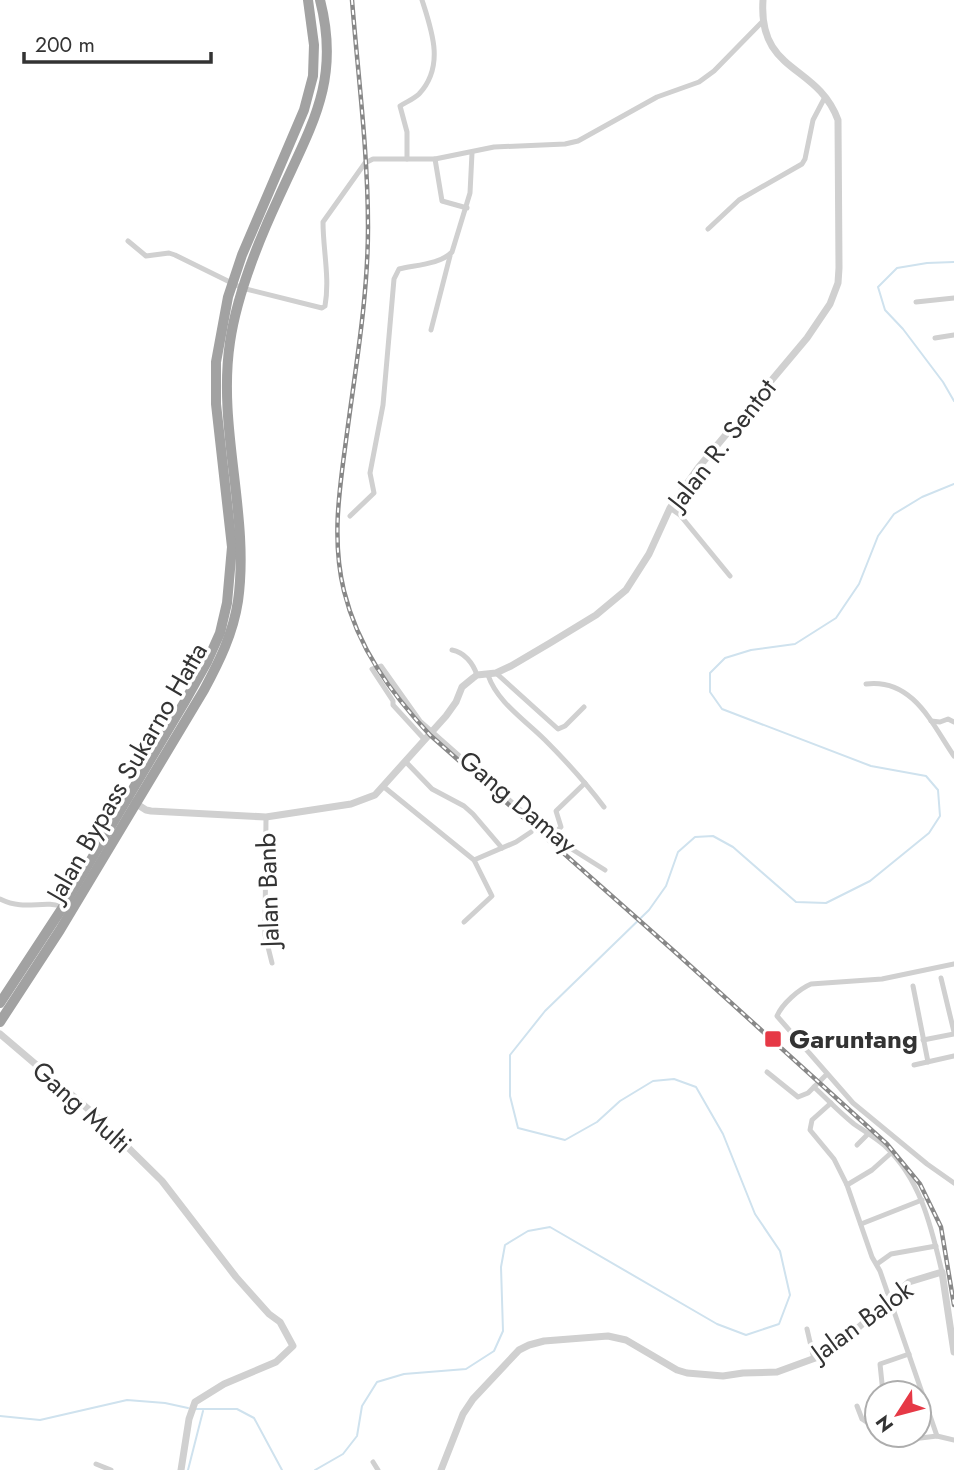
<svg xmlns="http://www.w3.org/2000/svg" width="954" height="1470" font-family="Jost,sans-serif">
<rect width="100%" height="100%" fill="#fff"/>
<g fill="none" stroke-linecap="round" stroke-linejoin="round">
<g stroke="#cfe2ee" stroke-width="2">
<polyline points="954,262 927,263 897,268 878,287 885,310 903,329 943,382 954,401"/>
<polyline points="194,1409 237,1409 254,1418 282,1470"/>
<polyline points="0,1416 40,1420 127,1400 165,1403 188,1408"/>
<polyline points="188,1470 203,1411"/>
<polyline points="315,1470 343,1454 357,1436 362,1406 377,1382 404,1374 466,1369 494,1351 503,1331 501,1267 505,1245 528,1231 550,1227 717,1324 746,1335 779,1324 790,1295 780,1251 755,1214 723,1134 696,1087 674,1079 653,1081 620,1101 597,1122 565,1140 518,1128 510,1096 510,1055 545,1011 649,910 666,886 678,852 695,837 713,836 733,847 796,902 826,903 870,881 929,833 940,816 938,790 926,776 871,766 722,709 710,692 710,673 725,658 751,650 795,644 836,618 859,584 878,536 894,514 922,497 954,484"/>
</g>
<g stroke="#d0d0d0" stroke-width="5">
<path d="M407 159V132L400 106C406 102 414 99 419 94 445 66 432 31 422 0"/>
<polyline points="435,159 442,201 467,208"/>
<polyline points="708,229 739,200 802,164 805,159 813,120 825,97"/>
<path d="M128 241 146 256 169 253 175 255 242 288 322 308 325 306C330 278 323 250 323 222L365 163 373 159H435L494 147 565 144 578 141 657 97 699 82 714 71 762 22"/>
<polyline points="916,302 954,298"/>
<polyline points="431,330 450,256"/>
<polyline points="935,338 954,335"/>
<polyline points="670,508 680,515 730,576"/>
<path d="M350 516 374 493 370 473 383 405 394 279 399 269C415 265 441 264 452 252L470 193 472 153"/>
<path d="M452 650C464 652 473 663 477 675"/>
<polyline points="496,673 558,729 565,726 584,707"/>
<path d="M488 675C497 702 525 720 545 740 566 761 586 783 604 807"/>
<path d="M866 684C913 678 932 724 954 756"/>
<polyline points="931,721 940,722 948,719 954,722"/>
<polyline points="425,740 393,705 393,701 372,669 381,666 420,721 534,822 551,836 605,870"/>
<polyline points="405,761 432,789 464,806 473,814 502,848"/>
<polyline points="384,787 474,860 516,842 531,832"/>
<polyline points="266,817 265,935 272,963"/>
<polyline points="551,836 561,827 556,811 585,783"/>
<path d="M0 899C26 912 43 899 63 907"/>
<polyline points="464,922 492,896 474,860"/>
<path d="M954 964 882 979 811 984C799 989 782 1004 777 1016L853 1103 927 1164 954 1183"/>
<polyline points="941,978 954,1032"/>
<polyline points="913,986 928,1062"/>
<polyline points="923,1040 954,1034"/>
<polyline points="914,1065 954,1056"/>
<polyline points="767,1072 798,1097 808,1093 827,1074"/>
<path d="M814 1087C827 1099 840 1113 854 1124 864 1131 875 1137 885 1146 921 1180 931 1226 942 1272"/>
<polyline points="831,1103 812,1120 810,1130 834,1159 847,1185"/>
<polyline points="857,1145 869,1133"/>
<polyline points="891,1153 872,1170 847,1185 872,1257 880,1271 937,1436"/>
<polyline points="861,1224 922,1200"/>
<polyline points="877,1264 891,1254 936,1246"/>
<polyline points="807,1329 814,1359"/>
<polyline points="883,1393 880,1364 909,1354"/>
<polyline points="857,1406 862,1419 877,1429"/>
<polyline points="888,1435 904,1440 937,1436 954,1440"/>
<polyline points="373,1462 378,1470"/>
<polyline points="96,1464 111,1470"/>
</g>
<g stroke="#d0d0d0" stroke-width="7">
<path d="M132 801 146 810 151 811 266 817 351 804 375 795 446 716 456 702 462 687 473 678 477 675 496 673 511 666 550 643 596 615 626 590 649 554 670 508 698 468 807 338 830 304 838 283 839 268 838 120C817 63 758 74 763 0"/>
<polyline points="0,1034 94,1114 162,1181 236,1277 269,1314 280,1322 293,1346 276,1362 224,1384 195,1402 189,1419 181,1470"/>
<polyline points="441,1470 463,1414 473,1399 519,1350 529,1345 544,1341 608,1336 626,1340 677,1370 687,1373 723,1376 743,1373 777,1372 818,1357 859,1327 909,1282 942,1272 954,1352"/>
</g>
<g stroke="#a2a2a2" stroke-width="10">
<polyline points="0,1003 63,907 184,703 207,662 220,633 227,603 232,547 216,404 216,362 228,297 242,255 304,110 313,76 314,45 308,0"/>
<path d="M0 1022 60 930 204 690C219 662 233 634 238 601 250 515 217 429 230 342 237 293 258 242 279 197 311 126 341 81 320 0"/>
</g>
<g stroke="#888" stroke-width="4.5">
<path id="rail" d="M352 0C358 75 368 152 368 227 368 296 356 365 347 433 340 486 331 538 344 591 358 648 391 693 430 735L675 952 887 1144 920 1184 941 1227 954 1305"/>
</g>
<use href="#rail" stroke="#fff" stroke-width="2" stroke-dasharray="5" stroke-linecap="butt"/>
</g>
<rect fill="#e63946" stroke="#fff" stroke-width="2.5" x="764" y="1030" width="18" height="18" rx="3.5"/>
<g text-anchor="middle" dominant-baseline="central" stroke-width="7" stroke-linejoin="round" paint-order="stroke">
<g font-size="26" fill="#333" stroke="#fff">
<text transform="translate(722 444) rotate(-52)">Jalan R. Sentot</text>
<text transform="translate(127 772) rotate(-60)">Jalan Bypass Sukarno Hatta</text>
<text transform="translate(518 802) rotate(40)">Gang Damay</text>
<text transform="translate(268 890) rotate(-92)">Jalan Banb</text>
<text transform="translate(82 1107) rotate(42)">Gang Multi</text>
<text transform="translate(862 1321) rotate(-36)">Jalan Balok</text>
</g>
<g font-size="26" font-weight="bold" fill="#333" stroke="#fff" text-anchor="start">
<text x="789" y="1039">Garuntang</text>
</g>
</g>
<g transform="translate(898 1414) rotate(234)"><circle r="33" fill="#ffffff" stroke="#adadad" stroke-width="2"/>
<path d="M0-5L12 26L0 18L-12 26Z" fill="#e63946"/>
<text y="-10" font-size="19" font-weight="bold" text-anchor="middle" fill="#333333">N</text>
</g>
<path d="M24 52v10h187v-10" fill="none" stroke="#333333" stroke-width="3.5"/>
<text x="35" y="52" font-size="21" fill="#333333" stroke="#ffffff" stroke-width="5" paint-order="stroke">200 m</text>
</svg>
